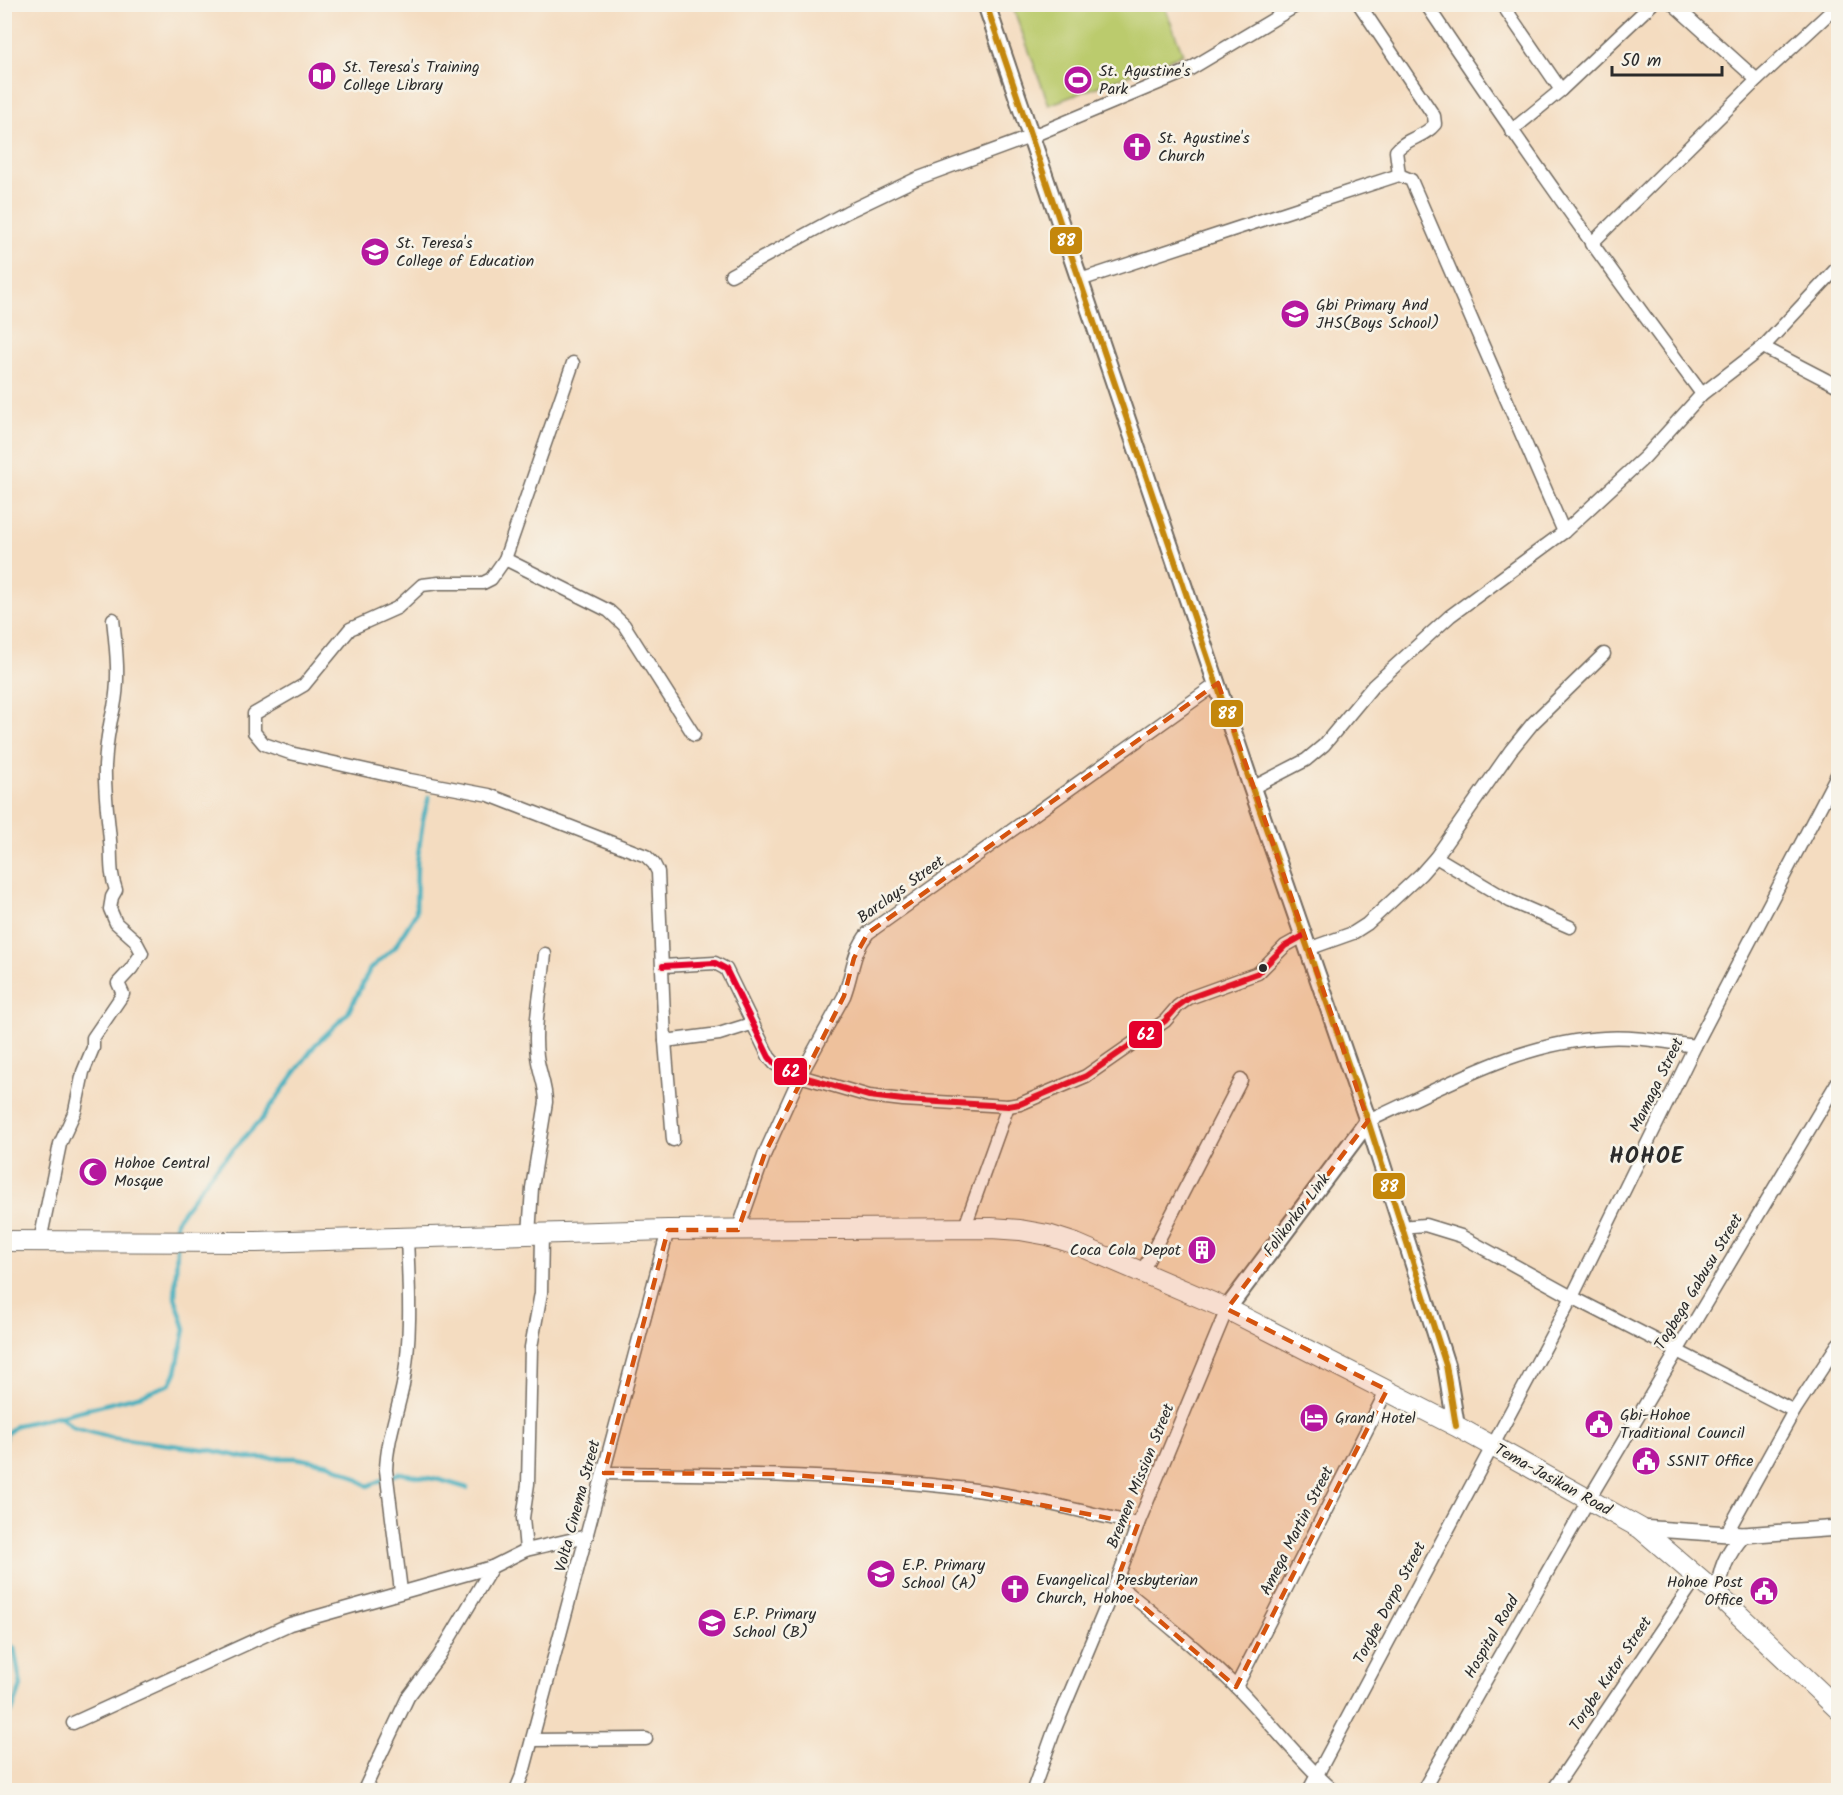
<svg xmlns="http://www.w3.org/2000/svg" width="1843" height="1795" font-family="Kalam,sans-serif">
<rect width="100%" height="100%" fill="#f7f3e8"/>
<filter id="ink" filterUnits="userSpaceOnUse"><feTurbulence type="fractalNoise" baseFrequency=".0167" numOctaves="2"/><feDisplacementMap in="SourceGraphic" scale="12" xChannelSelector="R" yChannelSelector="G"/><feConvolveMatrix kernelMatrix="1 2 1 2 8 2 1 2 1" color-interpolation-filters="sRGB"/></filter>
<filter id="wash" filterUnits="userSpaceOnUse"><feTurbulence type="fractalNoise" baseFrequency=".008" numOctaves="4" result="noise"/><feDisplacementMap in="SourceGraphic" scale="24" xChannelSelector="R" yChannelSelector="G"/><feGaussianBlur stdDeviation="1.35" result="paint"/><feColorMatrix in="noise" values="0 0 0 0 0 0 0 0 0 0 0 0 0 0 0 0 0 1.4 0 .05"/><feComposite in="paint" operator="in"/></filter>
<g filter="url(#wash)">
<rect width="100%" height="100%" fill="#f4dcc0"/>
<polygon fill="#bbcb6d" stroke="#737b4c" stroke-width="1.5" points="1012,5 1164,5 1183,54 1049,105"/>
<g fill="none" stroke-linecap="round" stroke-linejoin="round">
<g stroke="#42afbe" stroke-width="4.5">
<polyline points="176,1235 176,1221 213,1171 261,1120 315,1045 348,1013 370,969 395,947 416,913 417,863 423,819 429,797"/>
<polyline points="59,1416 142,1395 170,1384 176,1372 185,1329 175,1297 177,1247"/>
<polyline points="4,1443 6,1434 17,1425 59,1416 73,1427 109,1437 210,1450 247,1458 296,1458 330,1464 350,1474 368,1486 399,1473 440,1480 467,1488"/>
<polyline points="4,1642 14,1648 21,1686 12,1711 4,1719"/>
<polyline points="4,1788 6,1790"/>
</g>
</g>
</g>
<g filter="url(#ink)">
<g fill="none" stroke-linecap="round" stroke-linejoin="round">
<g stroke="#71695f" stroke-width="15">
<g id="minor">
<path d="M1359 4 1434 116 1435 124C1425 137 1406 138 1396 151L1399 175"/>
<path d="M1426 4C1515 137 1607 266 1702 394"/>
<polyline points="1502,4 1561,90"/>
<polyline points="1673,4 1757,80"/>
<polyline points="1511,131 1561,90 1652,4"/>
<polyline points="1591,244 1757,80 1838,5"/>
<polyline points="731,275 847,212 916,179 1030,137 1185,72 1299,4"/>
<polyline points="1080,280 1399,175 1411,180 1564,532"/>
<polyline points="1763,347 1838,386"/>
<polyline points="573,363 505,559 491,579 483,583 439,583 422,585 397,608 350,629 304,685 254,714 254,732 264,744 290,753 410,780 489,795 646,856 654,864 658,872 665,1041 673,1140"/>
<polyline points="505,559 609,611 624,625 694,735"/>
<polyline points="1252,788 1306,760 1324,745 1373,686 1450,616 1564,532 1645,457 1702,394 1763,347 1838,267"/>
<polyline points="1436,857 1510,901 1570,927"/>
<polyline points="1308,949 1353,933 1367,924 1421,874 1436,857 1511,750 1533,723 1604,654"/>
<polyline points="663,966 715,963 726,969 769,1057 775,1064 800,1076 869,1096 903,1100 1008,1106 1020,1104 1086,1076 1165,1021 1178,1006 1189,998 1258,973 1285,946 1303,936"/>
<polyline points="665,1041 719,1034 751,1024"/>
<path d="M1368 1121C1444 1087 1519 1042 1604 1038 1635 1036 1665 1042 1695 1046"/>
<polyline points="1400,1227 1425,1225 1461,1236 1572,1297 1794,1411"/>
<polyline points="964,1229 1008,1106"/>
<path d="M738 1230 765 1153 800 1076 844 996C853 973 852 953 868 933L1218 683"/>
<path d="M529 1235 532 1188 546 1102C546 1086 539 1072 537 1056 533 1025 542 986 545 954"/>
<path d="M40 1241 60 1144 75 1111 83 1072 93 1048V1038L123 994 118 983 131 969 142 953 135 940 116 923 110 909 112 897 116 890C109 870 112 860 110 840 108 816 104 791 105 766 106 746 109 726 114 707 120 678 116 647 113 619"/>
<polyline points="1142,1272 1241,1080"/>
<path d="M604 1473C725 1474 847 1474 968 1489 1025 1496 1082 1512 1138 1524"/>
<polyline points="1726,1534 1794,1411 1838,1344"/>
<polyline points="526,1550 523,1518 528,1484 531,1347 541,1293 542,1234"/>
<path d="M1116 1583C1157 1616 1198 1649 1235 1686 1269 1720 1297 1758 1333 1790"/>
<path d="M401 1591 386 1470C387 1440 397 1414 403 1385 412 1336 409 1288 407 1238"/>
<polyline points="1236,1687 1387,1390"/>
<polyline points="73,1723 290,1624 492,1567"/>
<polyline points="532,1740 646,1739"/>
<polyline points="364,1790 408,1697 439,1656 492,1567 526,1550 587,1536"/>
<polyline points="516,1790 523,1773 668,1230"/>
<polyline points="1033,1790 1054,1731 1116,1583 1138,1524 1227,1309"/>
<polyline points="1309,1790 1572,1297 1695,1046 1838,773"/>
<polyline points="1423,1790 1589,1499 1838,1081"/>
<polyline points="1553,1790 1697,1577"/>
</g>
</g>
<g stroke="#71695f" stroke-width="18">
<g id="tertiary">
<polyline points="1640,1528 1743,1535 1838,1528"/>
<path d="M1718 1595C1720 1570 1726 1554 1743 1535"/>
</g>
</g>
<g stroke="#71695f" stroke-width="20">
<g id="secondary">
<polyline points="986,4 1252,788 1368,1121 1446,1365 1456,1426"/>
<polyline points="1227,1309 1368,1121"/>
</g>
</g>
<g stroke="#71695f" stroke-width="22">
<polyline id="trunk" points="4,1241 256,1242 668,1230 991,1228 1020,1230 1048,1235 1076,1244 1227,1309 1456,1426 1640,1528 1718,1595 1838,1709"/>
</g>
<use href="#minor" stroke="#fff" stroke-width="12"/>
<use href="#tertiary" stroke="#fff" stroke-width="15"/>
<use href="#secondary" stroke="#fff" stroke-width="16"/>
<use href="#trunk" stroke="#fff" stroke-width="20"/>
<g stroke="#f7f3e8" stroke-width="10">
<polyline id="bus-1" points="986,4 1252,788 1368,1121 1446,1365 1456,1426"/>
</g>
<g stroke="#f7f3e8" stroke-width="10">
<polyline id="bus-2" points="663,966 715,963 726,969 769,1057 775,1064 800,1076 869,1096 903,1100 1008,1106 1020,1104 1086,1076 1165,1021 1178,1006 1189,998 1258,973 1285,946 1303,936"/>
</g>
<use href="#bus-1" stroke="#c4870b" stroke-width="6"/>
<use href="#bus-2" stroke="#e4002b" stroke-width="6"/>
</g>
</g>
<path fill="#d5540f" fill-opacity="0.2" stroke="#d5540f" stroke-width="4.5" stroke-dasharray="12 8" stroke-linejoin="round" d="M1218 683 1368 1121 1227 1309 1387 1390 1236 1687 1116 1583 1138 1524 950 1487 779 1474 604 1473 668 1230H738L765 1153 844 996 854 958 868 933Z"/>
<defs>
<g id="library-disc" transform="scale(1.5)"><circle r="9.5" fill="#b5179e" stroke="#f7f3e8"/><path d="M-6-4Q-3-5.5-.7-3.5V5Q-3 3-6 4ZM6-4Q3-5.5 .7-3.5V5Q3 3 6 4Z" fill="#fff"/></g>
<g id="stadium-disc" transform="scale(1.5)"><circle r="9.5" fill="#b5179e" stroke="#f7f3e8"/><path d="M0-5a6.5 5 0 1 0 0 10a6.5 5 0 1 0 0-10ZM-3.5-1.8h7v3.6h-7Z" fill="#fff"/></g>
<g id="church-disc" transform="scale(1.5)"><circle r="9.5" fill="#b5179e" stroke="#f7f3e8"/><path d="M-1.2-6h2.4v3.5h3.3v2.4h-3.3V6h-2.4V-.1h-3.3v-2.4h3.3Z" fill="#fff"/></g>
<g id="university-disc" transform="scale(1.5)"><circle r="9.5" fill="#b5179e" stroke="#f7f3e8"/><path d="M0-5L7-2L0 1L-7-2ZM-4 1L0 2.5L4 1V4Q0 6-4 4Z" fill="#fff"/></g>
<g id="school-disc" transform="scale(1.5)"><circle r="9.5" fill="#b5179e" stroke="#f7f3e8"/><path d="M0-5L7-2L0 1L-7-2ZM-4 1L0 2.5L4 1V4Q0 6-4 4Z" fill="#fff"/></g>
<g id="mosque-disc" transform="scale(1.5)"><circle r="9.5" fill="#b5179e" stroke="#f7f3e8"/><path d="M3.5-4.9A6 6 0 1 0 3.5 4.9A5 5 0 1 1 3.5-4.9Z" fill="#fff"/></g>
<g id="building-disc" transform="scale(1.5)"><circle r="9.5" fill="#b5179e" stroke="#f7f3e8"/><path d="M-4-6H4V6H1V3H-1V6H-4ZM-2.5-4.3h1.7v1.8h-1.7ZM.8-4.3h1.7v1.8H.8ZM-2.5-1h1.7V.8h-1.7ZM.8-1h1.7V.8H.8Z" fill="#fff"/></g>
<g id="hotel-disc" transform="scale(1.5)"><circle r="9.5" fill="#b5179e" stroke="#f7f3e8"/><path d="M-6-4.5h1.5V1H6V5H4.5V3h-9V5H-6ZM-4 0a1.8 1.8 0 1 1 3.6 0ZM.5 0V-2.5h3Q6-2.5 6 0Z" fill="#fff"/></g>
<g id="civic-disc" transform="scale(1.5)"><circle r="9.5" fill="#b5179e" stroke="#f7f3e8"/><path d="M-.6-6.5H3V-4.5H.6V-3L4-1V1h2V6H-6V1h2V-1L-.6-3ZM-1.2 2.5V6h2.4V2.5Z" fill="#fff"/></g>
</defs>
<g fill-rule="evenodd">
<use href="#library-disc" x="322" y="76"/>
<use href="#stadium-disc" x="1078" y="80"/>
<use href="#church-disc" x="1137" y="147"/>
<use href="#university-disc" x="375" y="252"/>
<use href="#school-disc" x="1295" y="314"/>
<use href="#mosque-disc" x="93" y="1172"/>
<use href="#building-disc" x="1202" y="1250"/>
<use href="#hotel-disc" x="1314" y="1418"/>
<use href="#civic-disc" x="1599" y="1424"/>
<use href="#civic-disc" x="1646" y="1461"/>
<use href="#school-disc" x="881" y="1574"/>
<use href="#church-disc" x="1015" y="1589"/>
<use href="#civic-disc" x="1764" y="1591"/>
<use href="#school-disc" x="712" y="1623"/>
</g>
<circle fill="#2b2b2b" stroke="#f7f3e8" stroke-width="2" cx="1263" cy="968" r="5"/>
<g text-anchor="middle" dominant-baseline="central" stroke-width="5" stroke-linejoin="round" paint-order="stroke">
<g font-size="16" fill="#2b2b2b" stroke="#f7f3e8" text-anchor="start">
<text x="343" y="67">St. Teresa's Training<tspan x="343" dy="18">College Library</tspan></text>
<text x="1099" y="71">St. Agustine's<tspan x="1099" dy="18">Park</tspan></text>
<text x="1158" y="138">St. Agustine's<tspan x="1158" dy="18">Church</tspan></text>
<text x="396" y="243">St. Teresa's<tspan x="396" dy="18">College of Education</tspan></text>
<text x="1316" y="305">Gbi Primary And<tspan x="1316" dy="18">JHS(Boys School)</tspan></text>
<text x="114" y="1163">Hohoe Central<tspan x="114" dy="18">Mosque</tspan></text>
<text x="1181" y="1250" text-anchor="end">Coca Cola Depot</text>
<text x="1620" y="1415">Gbi-Hohoe<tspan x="1620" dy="18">Traditional Council</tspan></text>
<text x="1335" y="1418">Grand Hotel</text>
<text x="1667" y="1461">SSNIT Office</text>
<text x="902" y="1565">E.P. Primary<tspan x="902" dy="18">School (A)</tspan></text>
<text x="1036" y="1580">Evangelical Presbyterian<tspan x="1036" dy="18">Church, Hohoe</tspan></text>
<text x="1743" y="1582" text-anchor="end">Hohoe Post<tspan x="1743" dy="18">Office</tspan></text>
<text x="733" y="1614">E.P. Primary<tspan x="733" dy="18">School (B)</tspan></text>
</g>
<g font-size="16" fill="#2b2b2b" stroke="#f7f3e8">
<text transform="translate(901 890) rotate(-36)">Barclays Street</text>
<text transform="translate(1657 1085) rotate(-64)">Mamaga Street</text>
<text transform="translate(1297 1215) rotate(-53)">Folikorkor Link</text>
<text transform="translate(1699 1282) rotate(-59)">Togbega Gabusu Street</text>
<text transform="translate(1141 1476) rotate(-68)">Bremen Mission Street</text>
<text transform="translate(1553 1480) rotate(29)">Tema-Jasikan Road</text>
<text transform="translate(578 1506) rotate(-75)">Volta Cinema Street</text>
<text transform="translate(1297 1531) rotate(-63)">Amega Martin Street</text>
<text transform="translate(1390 1603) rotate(-62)">Torgbe Dorpo Street</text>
<text transform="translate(1492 1637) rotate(-60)">Hospital Road</text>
<text transform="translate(1611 1674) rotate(-56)">Torgbe Kutor Street</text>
</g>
<g font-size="22" font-weight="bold" letter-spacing="1.5" fill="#2b2b2b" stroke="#f7f3e8">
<text x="1647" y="1157">HOHOE</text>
</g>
</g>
<g stroke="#f7f3e8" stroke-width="2">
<rect x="1049" y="226" width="34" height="29" rx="6" fill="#c4870b"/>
<rect x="1210" y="699" width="34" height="29" rx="6" fill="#c4870b"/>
<rect x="1128" y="1020" width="35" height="29" rx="6" fill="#e4002b"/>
<rect x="773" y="1057" width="35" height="29" rx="6" fill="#e4002b"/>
<rect x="1372" y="1172" width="34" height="28" rx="6" fill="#c4870b"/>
</g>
<g font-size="16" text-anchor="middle" font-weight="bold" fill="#fff">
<text x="1066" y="246">88</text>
<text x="1227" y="719">88</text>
<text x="1146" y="1040">62</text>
<text x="791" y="1077">62</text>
<text x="1389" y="1192">88</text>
</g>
<rect width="1843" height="1795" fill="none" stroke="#f7f3e8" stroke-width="24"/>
<path d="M1612 66v9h110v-9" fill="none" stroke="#2b2b2b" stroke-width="3"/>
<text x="1621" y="66" font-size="18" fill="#2b2b2b" stroke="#f7f3e8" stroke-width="4.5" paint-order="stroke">50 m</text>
</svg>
